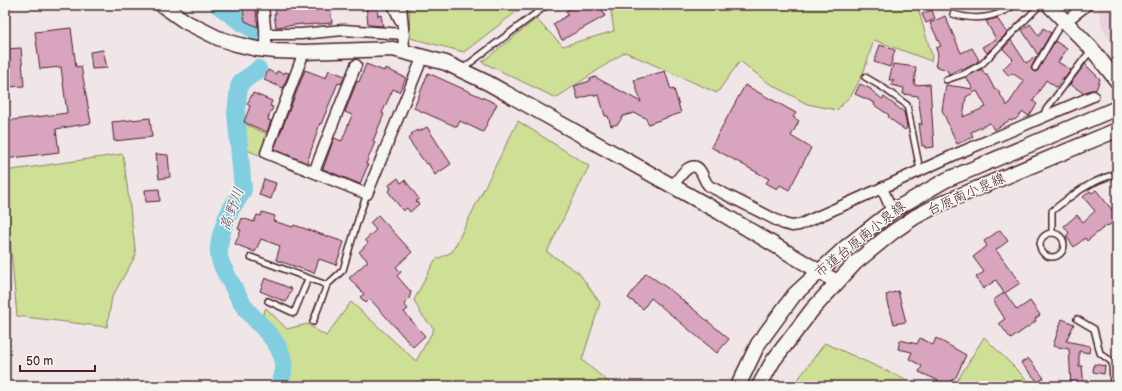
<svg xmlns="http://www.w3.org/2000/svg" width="1122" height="391" font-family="'Balsamiq Sans','Klee One',sans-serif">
<rect width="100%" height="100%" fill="#f0e6e8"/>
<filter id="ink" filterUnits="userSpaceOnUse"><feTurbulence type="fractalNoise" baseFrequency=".025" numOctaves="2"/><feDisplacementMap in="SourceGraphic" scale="8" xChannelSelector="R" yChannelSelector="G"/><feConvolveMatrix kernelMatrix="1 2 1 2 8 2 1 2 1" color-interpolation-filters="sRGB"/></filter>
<g filter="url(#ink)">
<polygon fill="#e9d2db" points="1098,5 1117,5 1117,52 1102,27"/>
<g fill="#cde095" stroke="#8c8060">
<polygon points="409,5 525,5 464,52 410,38"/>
<polygon points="610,5 917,5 932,56 931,61 874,40 863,74 852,94 837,110 807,104 767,82 740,61 717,93 625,52 556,98 482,62 536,19 563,46 614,31"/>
<path d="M518 121 589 166 547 252 579 273 600 303 582 360 613 386H282C293 355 281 342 260 321L266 308 287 329 307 324 326 336 351 302 416 361 434 329 421 314 414 300 435 260 452 252Z"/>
<polygon points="243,123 267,134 261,156 247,150"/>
<polygon points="123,154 136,255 112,297 107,327 17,316 5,185 5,171"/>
<polygon points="984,337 1029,382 1036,386 954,386"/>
<polygon points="825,343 920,386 793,386"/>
</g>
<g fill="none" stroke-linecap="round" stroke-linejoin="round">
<g stroke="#81cee0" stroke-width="18">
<polyline points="218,5 241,22 258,32 259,36"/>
<path d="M258 69 257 71 241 82 239 87 236 113 243 189C241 196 236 201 232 207 225 220 218 239 219 254 219 263 225 271 229 279 234 288 238 297 244 306 263 332 295 348 279 386"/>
</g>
</g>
<g fill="#d9a5be" stroke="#4a1f2b" fill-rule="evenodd">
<polygon points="242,5 255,5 258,27 245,21"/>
<polygon points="275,5 330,5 332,23 303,25 303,24 276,27 274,14 276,14"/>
<polygon points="366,5 377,5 378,16 381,15 383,26 370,25 369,24 368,24"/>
<polygon points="577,5 600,5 605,16 562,40 553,24 568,15 566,11"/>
<polygon points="932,10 935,19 926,23 922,14"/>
<polygon points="945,16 961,53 972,48 979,60 977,61 978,62 963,70 962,68 949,74 947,70 935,66 938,55 936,48 941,46 930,23"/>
<polygon points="997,18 1007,33 987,53 982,47 996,39 986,21"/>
<polygon points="1030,24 1039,36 1043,28 1051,33 1038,55 1022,30"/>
<polygon points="71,28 76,67 81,66 91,123 56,129 59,152 5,159 5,121 67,113 61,67 40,69 35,32"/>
<path d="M1011 40 1026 63 1037 56 1031 68 1032 70 1035 72 1038 70 1055 41 1067 49 1058 62 1071 70 1064 79 1063 78 1056 87 1046 80 1033 101 1037 104 1029 116 1023 112 1015 120 1014 119 1012 121 1010 120 994 130 990 123 971 132 973 137 957 144 942 110 946 85 973 89 966 77 982 69 985 75H987L995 90 997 89 1007 106 1024 81 1012 73 1009 76 1003 69 1013 59 1003 49ZM977 91 986 107 963 117 966 97Z"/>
<polygon points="880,45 895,50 890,67 874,62"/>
<polygon points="21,48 24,86 9,87 5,49"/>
<polygon points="103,50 107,68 92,69 90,52"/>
<polygon points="366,64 384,71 385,68 406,78 399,92 393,89 382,113 384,114 373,141 375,142 366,164 368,165 360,184 323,169 334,138 342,141 352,115 345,112 357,81 359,82"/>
<polygon points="893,64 916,67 914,85 930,84 934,147 925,148 925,146 922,146 919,123 922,125 918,96 903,94 904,88 891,85 894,80 889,80"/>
<polygon points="1085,64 1100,79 1096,90 1091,90 1083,93 1070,84"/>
<polygon points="268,70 276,74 277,71 284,74 285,72 289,73 283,88 264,80"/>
<polygon points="305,70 326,78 329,70 345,76 341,84 338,83 321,124 320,123 307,163 274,149"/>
<polygon points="665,71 671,90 674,89 681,113 648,124 646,118 634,113 623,116 618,124 611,126 608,116 605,116 599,95 595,96 594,94 578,99 574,86 590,81 590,79 595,77 641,102 634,80"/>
<polygon points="428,73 497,104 483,132 460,121 457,127 414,108"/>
<polygon points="860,84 871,89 871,90 882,99 884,97 904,112 907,127 905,130 888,117 889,115 874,105 875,103 855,94"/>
<polygon points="745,85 796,113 793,117 799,121 791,136 811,148 789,190 780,185 777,189 766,183 769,179 711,147"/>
<polygon points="253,93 272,101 270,106 273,107 268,118 269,118 268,120 271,121 267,132 244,122 250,106 247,104"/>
<polygon points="150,118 152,137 114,141 112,122"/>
<polygon points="427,127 451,164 435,175 428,163 426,164 408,139 412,136 411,134 417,130 418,132"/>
<polygon points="156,154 168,155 170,177 159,179"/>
<polygon points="398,178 401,183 405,180 419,199 416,201 419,204 410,212 407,208 403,211 388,191 391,189 389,185"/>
<polygon points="264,179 276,183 271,199 259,195"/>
<polygon points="159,189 160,201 146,202 145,190"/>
<polygon points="1096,190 1117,216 1117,219 1108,226 1107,225 1087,241 1085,238 1074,247 1066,236 1069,233 1064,226 1077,215 1083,222 1095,211 1083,197 1090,191 1092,193"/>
<polygon points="262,212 275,216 273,221 293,227 294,225 344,242 336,265 319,259 314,273 276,260 280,246 261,239 255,252 235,244 241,230 238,229 242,218 254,222 257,215 261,216"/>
<polygon points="378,215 412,252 396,267 401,272 397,276 411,292 409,299 404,304 408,309 404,312 425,336 413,347 370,299 366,303 360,297 364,294 349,278 368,261 359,252 368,243 365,240 376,230 370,223"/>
<polygon points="1000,230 1008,241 996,250 1020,283 1005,293 1017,310 1030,301 1040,315 1035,319 1036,321 1011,339 999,323 1005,319 993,300 1004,293 996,280 983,289 976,277 984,272 973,257 987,246 984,241"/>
<polygon points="646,273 673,292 729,339 717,353 651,298 643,309 628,298"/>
<polygon points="265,278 292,289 286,302 260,291"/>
<polygon points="898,291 906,322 894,324 886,295"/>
<polygon points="1062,319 1074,324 1066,341 1090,346 1089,353 1079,351 1079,366 1082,366 1084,386 1071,385 1069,349 1053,346"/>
<polygon points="920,338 933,345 936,338 966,355 956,377 946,384 919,372 922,366 909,359 912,352 898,349 900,340 917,344"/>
<polygon points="1028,358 1044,378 1038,382 1021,363"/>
<polygon points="1094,364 1105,366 1104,374 1093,372"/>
</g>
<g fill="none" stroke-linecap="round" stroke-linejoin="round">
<g stroke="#4a1f2b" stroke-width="8">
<g id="lane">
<path d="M953 14C976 21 995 18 1015 5"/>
<polyline points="1035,68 1063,20"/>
<polyline points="462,69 547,5"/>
<polyline points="865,77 882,87 907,105 920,170"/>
<polyline points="946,80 964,74 982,64 1040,5"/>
<polyline points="1045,111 1084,59 1092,50"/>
<path d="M1052 233V211C1072 195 1091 180 1117 174"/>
<circle cx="1052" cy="245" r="12"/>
<polyline points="251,257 327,285 343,270 360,213 367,194"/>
<polyline points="268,301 294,313 308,279"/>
<polyline points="1077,319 1094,329 1100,353 1112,362 1113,386"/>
<polyline points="313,322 327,285"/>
</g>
</g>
<g stroke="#4a1f2b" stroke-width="13">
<g id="street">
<polyline points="263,5 267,51"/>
<polyline points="393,5 400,20"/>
<polyline points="401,5 403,28 404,51"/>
<polyline points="1066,21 1087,5"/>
<polyline points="265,34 301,34 343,30 404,34"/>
<polyline points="304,52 266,153 367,194 423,56"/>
<polyline points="314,172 356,65"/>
<path d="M672 187C678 179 692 156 701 172 704 177 704 181 709 186L784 224 792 226 799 225 882 188"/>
<polyline points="892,211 882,188 954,155 1093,96"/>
</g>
</g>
<g stroke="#4a1f2b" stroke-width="17">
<g id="secondary">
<polyline points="162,5 186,22 218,38 236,44 257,49 276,51 304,52 393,49 446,63 488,83 719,212 837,282"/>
<polyline points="1049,5 1092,49 1117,81"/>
<polyline points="738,386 758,344 794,295 846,247 892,211 946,180 1117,108"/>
<polyline points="759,386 773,361 812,310 855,263 893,232 915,217 940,204 1117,130"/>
</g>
</g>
<use href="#lane" stroke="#f6f6f2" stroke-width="5"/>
<use href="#street" stroke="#f6f6f2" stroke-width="10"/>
<use href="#secondary" stroke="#f6f6f2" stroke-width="14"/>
</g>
</g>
<g text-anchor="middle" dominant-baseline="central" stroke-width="3" stroke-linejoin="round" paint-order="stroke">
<g font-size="14" fill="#4a1f2b" stroke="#f6f6f2">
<text transform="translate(966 194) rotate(-24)">台原南小泉線</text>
<text transform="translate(860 239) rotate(-39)">市道台原南小泉線</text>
</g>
<g font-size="15" font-style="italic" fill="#5a5461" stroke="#f6f6f2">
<text transform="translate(232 209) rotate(-70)">高野川</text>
</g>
</g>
<rect width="1122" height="391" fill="none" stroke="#f6f6f2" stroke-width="20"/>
<rect x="10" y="10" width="1102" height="371" fill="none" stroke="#4a1f2b" stroke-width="1.5" filter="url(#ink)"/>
<path d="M20 365v6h75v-6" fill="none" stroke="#4a1f2b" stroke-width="2"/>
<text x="26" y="365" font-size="12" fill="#4a1f2b" stroke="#f6f6f2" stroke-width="3" paint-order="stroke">50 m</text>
</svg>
